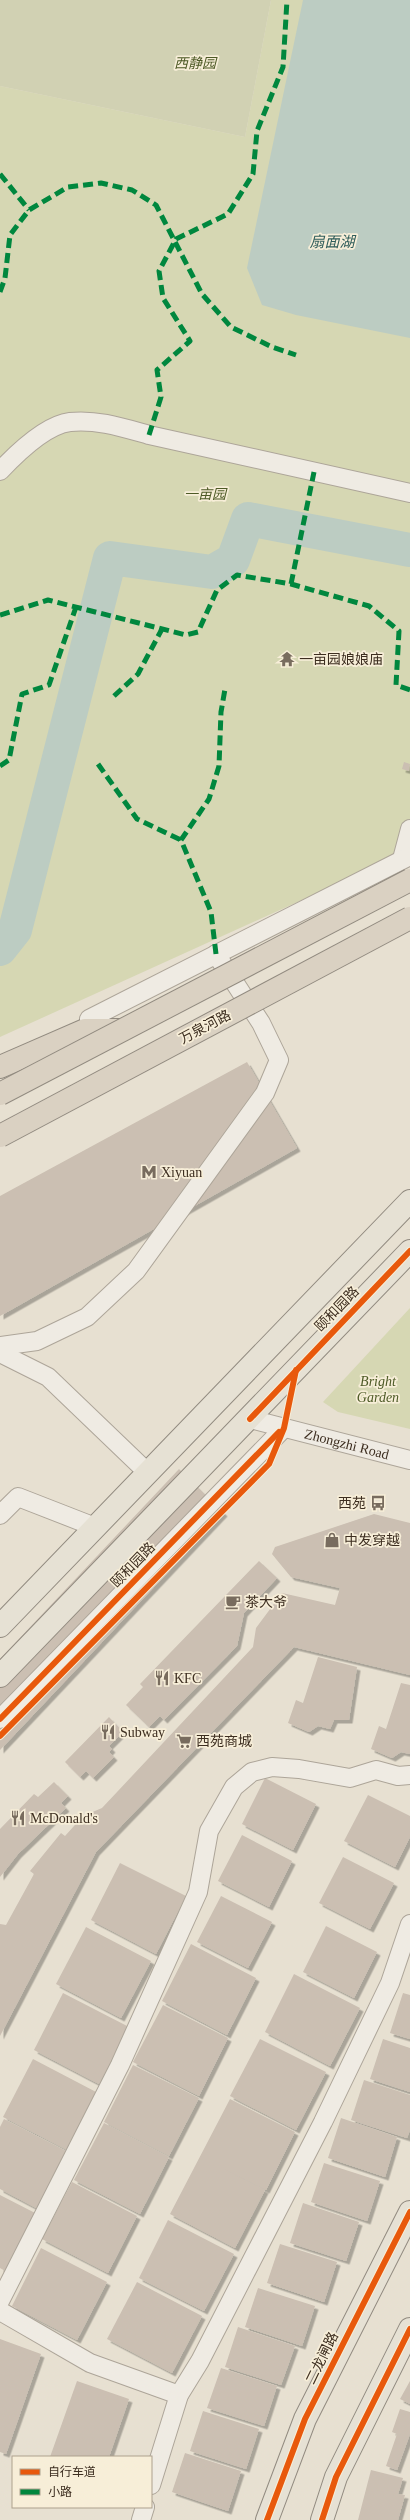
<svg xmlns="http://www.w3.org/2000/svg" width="410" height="2520" font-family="'Times New Roman','Noto Sans SC',serif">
<defs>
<filter id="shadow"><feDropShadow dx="3.5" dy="3.5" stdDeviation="0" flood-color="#0004"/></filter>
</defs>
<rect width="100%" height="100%" fill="#e7e0d1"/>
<g fill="#d6d7b3">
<polygon points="271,0 410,0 410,851 0,1037 0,86 245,137"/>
<polygon points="410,1308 410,1429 338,1412 323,1402"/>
</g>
<polygon fill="#d1d1b3" points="0,0 271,0 245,137 0,86"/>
<polygon fill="#bcccc2" points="303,0 410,0 410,338 296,315 262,305 247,268"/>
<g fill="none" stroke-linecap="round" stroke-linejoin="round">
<polyline stroke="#bcccc2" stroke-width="34" points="0,949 15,930 110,558 212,572 233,560 248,519 410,550"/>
</g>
<g fill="#cbbfb2" filter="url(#shadow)">
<polygon points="404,762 410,764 409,771 402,769"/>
<polygon points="247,1062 297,1148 0,1316 0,1196"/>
<polygon points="179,1469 224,1513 0,1750 0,1659"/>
<polygon points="374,1514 410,1523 410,1675 294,1647 96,1852 0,2036 0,1924 6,1925 34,1874 30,1871 61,1833 65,1836 83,1816 102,1808 253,1647 256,1628 282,1593 335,1605 340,1588 291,1577 272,1554 275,1547"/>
<polygon points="259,1561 277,1578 244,1613 237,1646 164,1720 160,1716 149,1727 126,1705 143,1687 140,1684"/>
<polygon points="318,1657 357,1667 349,1720 334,1720 330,1729 318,1726 309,1732 288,1723 296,1700 303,1703"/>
<polygon points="401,1683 410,1685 410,1754 401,1752 392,1758 371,1749 379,1726 386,1729"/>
<polygon points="109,1717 123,1732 109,1746 112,1749 109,1752 114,1757 93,1778 86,1771 80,1777 65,1762"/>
<polygon points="265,1778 316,1804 293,1850 242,1824"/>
<polygon points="54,1782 68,1796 61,1803 66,1808 18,1854 0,1877 0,1829 34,1794 38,1797"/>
<polygon points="368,1795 410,1816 410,1837 395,1867 344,1841"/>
<polygon points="242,1835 292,1861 269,1907 218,1881"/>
<polygon points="343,1857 394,1883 370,1929 319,1903"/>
<polygon points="120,1863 186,1896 156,1954 91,1920"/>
<polygon points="221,1896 272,1922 248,1968 197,1942"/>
<polygon points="326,1926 377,1952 354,1998 303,1972"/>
<polygon points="86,1927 151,1961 121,2018 56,1984"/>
<polygon points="191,1944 256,1978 227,2035 162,2001"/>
<polygon points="294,1974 360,2008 330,2066 265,2032"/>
<polygon points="63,1993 129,2027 99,2084 34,2050"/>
<polygon points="403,1993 410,1995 410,2039 390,2033"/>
<polygon points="163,2005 228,2038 199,2096 133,2062"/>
<polygon points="260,2039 326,2072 296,2130 230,2096"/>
<polygon points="383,2039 410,2048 410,2092 370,2079"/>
<polygon points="33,2059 98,2093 69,2151 3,2117"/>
<polygon points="133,2065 199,2098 169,2156 104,2122"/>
<polygon points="364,2080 410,2095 410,2130 407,2138 351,2120"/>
<polygon points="230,2099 295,2132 266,2190 224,2169 265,2190 235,2248 170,2214"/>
<polygon points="341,2118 397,2137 385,2177 328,2158"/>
<polygon points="4,2119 70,2153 40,2210 0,2189 0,2127"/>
<polygon points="104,2123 169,2157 140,2214 74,2180"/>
<polygon points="324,2163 380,2181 367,2221 311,2202"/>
<polygon points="72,2182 137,2216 108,2273 42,2239"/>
<polygon points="0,2195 37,2214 7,2272 0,2268"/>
<polygon points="303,2203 359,2222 346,2261 290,2243"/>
<polygon points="168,2220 234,2254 204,2311 139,2278"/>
<polygon points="280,2244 337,2262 324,2302 267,2283"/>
<polygon points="41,2248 107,2282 77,2340 12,2306"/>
<polygon points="137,2282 202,2316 172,2373 107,2339"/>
<polygon points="258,2288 315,2306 302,2346 245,2327"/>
<polygon points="238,2327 295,2346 281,2385 225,2367"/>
<polygon points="0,2339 41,2354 6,2454 0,2452"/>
<polygon points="221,2368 277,2386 264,2426 207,2408"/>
<polygon points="77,2381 129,2399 109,2457 50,2457"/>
<polygon points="410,2381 410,2404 400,2399"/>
<polygon points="400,2409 410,2412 410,2434 397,2470 386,2466 397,2434 392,2432"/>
<polygon points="203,2411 259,2429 246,2469 190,2451"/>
<polygon points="185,2453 241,2471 228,2511 172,2492"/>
<polygon points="371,2470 403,2478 398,2494 405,2495 398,2520 358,2520"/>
</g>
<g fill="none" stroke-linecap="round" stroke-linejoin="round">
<g stroke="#ada599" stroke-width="20">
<g id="minor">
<path d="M0 471C16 454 46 425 70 422 97 419 124 428 149 435L410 493"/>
<polyline points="402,859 410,829"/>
<polyline points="89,1019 410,856"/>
<polyline points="0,1346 37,1341 87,1317 136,1271 265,1093 279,1060 261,1023 216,954"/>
<polyline points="0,1353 48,1377 147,1472"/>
<path id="s1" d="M250 1419 410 1460"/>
<polyline points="0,1515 18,1497 95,1527"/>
<polyline points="0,1719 284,1428"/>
<polyline points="0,2301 120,2065 198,1892 209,1831 234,1787 252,1772 272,1767 299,1769 350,1778 376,1770 398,1776 410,1775"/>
<polyline points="0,2311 90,2363 179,2395"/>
<polyline points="151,2485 179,2395 200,2361 323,2122 390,1983 410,1924"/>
<polyline points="141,2520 145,2507"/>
</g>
</g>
<g stroke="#928b80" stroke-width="24">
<g id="major">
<polyline points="0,1626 410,1201"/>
<polyline points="0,1676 410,1251"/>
<polyline points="267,2520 305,2419 410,2212"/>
<polyline points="322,2520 336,2477 410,2329"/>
</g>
</g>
<g stroke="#928b80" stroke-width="24">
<polyline id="highway" points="0,1067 85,1030 120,1030"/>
</g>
<use href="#minor" stroke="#efebe3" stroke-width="18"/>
<use href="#major" stroke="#e6e1d4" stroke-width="22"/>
<use href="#highway" stroke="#dad1c2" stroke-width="22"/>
<g stroke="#928b80" stroke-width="24" stroke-linecap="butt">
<g id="highway-bridge">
<polyline points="0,1094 410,880"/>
<polyline points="0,1136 410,918"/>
</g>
</g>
<use href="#highway-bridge" stroke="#dad1c2" stroke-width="22"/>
<g stroke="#00873e" stroke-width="5" stroke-dasharray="10 5" stroke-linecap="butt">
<polyline points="0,174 29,210"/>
<polyline points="0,292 5,278 10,235 29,210 68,187 101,183 132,190 156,205 202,294 231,327 272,347 296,355"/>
<polyline points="149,435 161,397 157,370 190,341 163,298 159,271 176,239 228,214 253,174 257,131 283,67 287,0"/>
<polyline points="291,584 314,472"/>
<polyline points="0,615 48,600 186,635 198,632 217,590 237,575 291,584 369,606 399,631 396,685 410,690"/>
<polyline points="114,696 138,674 162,629"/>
<polyline points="98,764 137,819 181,840"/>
<polyline points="0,766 9,760 22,694 49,685 76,607"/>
<polyline points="216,954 211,912 181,840 209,799 219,766 221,712 225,689"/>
</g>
<g stroke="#f7eed8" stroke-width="8">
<g id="cycleway">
<polyline points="250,1419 410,1251"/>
<polyline points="0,1719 279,1432"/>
<polyline points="0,1736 269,1464 284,1428 296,1370"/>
<polyline points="267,2520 305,2419 410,2212"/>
<polyline points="322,2520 336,2477 410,2329"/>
</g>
</g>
<use href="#cycleway" stroke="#e8590c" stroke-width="6"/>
</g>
<defs>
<g id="temple-bare" transform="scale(1.2)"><path d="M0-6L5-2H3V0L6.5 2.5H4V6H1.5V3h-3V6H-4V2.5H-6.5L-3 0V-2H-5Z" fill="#786c5e" stroke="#f7eed8" stroke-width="2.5" paint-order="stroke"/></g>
<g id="metro-bare" transform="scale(1.2)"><path d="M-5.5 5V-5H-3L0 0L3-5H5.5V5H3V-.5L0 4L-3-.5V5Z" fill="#786c5e" stroke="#f7eed8" stroke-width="2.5" paint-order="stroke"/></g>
<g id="bus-bare" transform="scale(1.2)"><path d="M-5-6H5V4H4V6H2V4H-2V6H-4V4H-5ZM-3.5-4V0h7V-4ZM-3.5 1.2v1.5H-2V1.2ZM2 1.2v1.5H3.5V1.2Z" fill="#786c5e" stroke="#f7eed8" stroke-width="2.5" paint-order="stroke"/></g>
<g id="shop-bare" transform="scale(1.2)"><path d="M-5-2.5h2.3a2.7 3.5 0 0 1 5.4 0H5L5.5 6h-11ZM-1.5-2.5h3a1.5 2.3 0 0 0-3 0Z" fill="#786c5e" stroke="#f7eed8" stroke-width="2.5" paint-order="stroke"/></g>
<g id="cafe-bare" transform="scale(1.2)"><path d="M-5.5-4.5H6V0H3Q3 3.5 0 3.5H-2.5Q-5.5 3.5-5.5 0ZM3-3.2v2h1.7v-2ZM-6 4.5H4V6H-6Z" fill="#786c5e" stroke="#f7eed8" stroke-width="2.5" paint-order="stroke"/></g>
<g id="restaurant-bare" transform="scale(1.2)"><path d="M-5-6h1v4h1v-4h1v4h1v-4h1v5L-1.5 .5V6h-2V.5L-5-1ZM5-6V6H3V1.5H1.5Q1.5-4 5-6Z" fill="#786c5e" stroke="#f7eed8" stroke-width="2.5" paint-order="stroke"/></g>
<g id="supermarket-bare" transform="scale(1.2)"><path d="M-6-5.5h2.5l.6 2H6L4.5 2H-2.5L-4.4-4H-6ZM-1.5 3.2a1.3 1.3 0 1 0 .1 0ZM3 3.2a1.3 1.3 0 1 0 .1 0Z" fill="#786c5e" stroke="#f7eed8" stroke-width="2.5" paint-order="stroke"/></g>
</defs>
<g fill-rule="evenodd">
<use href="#temple-bare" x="287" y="659"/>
<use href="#metro-bare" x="149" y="1172"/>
<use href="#bus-bare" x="378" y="1503"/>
<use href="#shop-bare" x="332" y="1540"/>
<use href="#cafe-bare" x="233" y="1602"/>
<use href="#restaurant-bare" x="162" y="1678"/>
<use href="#restaurant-bare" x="108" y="1732"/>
<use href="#supermarket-bare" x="184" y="1741"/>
<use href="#restaurant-bare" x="18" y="1818"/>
</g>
<g text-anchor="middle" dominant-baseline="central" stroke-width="3.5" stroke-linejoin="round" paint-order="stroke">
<g font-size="14" font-style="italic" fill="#4d5a26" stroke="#f7eed8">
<text x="195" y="63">西静园</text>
<text x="205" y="494">一亩园</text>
<text x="378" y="1381">Bright<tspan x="378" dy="16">Garden</tspan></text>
</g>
<g font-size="14" fill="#3d2e20" stroke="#f7eed8" text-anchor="start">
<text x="299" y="659">一亩园娘娘庙</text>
<text x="161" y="1172">Xiyuan</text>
<text x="366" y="1503" text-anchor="end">西苑</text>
<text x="344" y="1540">中发穿越</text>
<text x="245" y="1602">茶大爷</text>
<text x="174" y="1678">KFC</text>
<text x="120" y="1732">Subway</text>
<text x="196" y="1741">西苑商城</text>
<text x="30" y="1818">McDonald's</text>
</g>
<g font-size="14" fill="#3d2e20" stroke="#f7eed8">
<text transform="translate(205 1027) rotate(-28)">万泉河路</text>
<text transform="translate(337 1309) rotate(-46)">颐和园路</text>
<text stroke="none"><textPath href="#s1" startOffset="100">Zhongzhi Road</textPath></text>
<text transform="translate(133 1565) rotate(-46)">颐和园路</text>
<text transform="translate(322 2358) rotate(-64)">二龙闸路</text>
</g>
<g font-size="15" font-style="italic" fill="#2f5d5a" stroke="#f7eed8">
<text x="332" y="242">扇面湖</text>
</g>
</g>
<rect x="12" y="2456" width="140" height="52" fill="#f7eed8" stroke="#ada18e"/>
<rect x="20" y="2469" width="20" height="6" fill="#e8590c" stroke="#ada18e"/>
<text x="48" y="2476" font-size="12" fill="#3d2e20">自行车道</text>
<rect x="20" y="2489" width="20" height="6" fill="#00873e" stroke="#ada18e"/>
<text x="48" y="2496" font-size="12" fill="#3d2e20">小路</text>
</svg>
